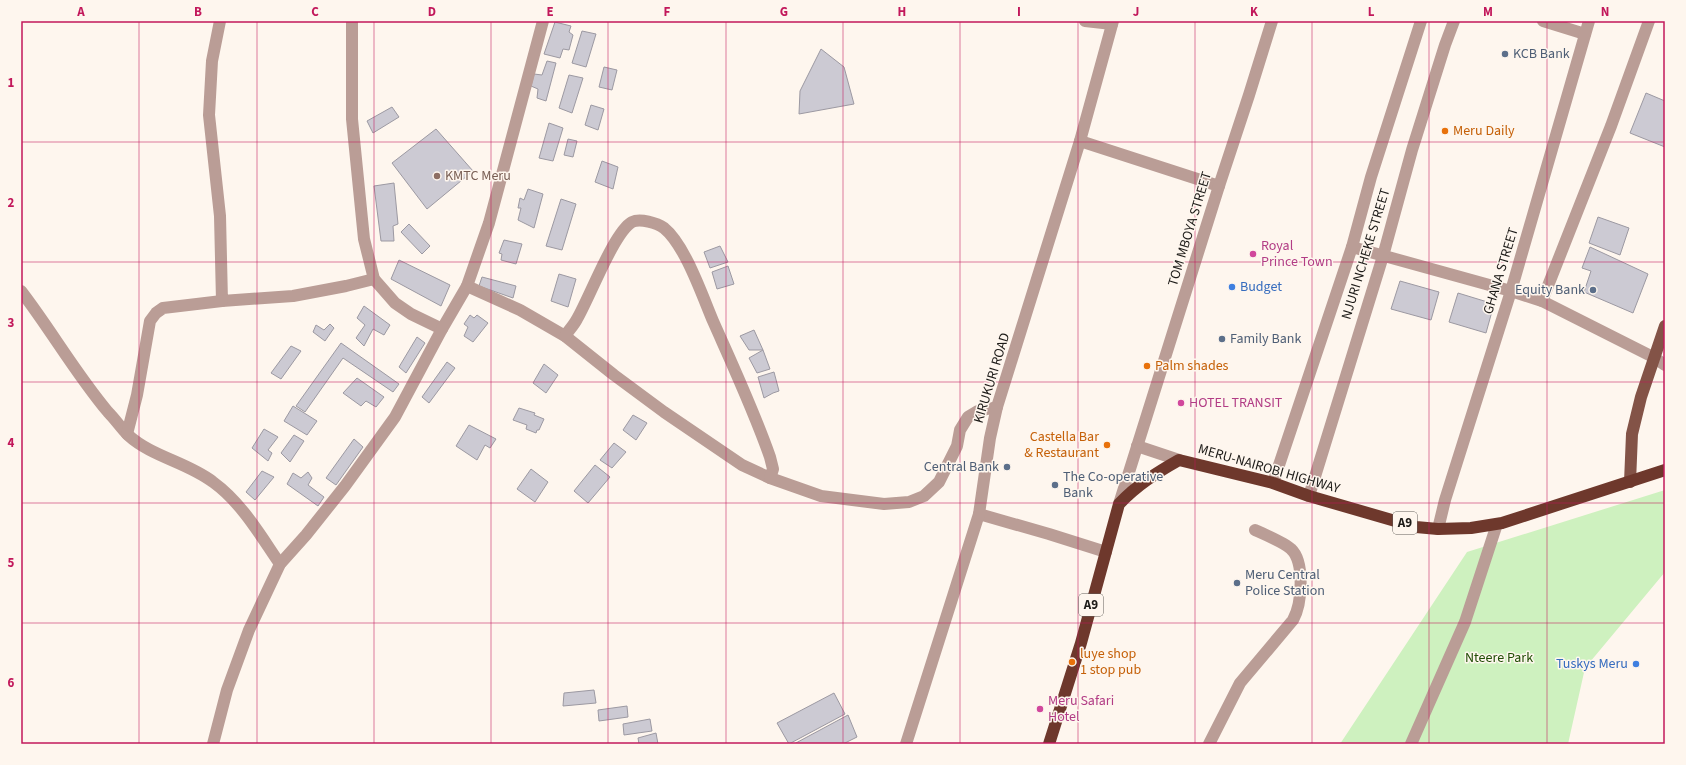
<svg xmlns="http://www.w3.org/2000/svg" width="1686" height="765" font-family="'Source Sans 3',sans-serif">
<rect width="100%" height="100%" fill="#fef6ee"/>
<polygon fill="#cef1bf" points="1665,490 1665,572 1585,668 1568,744 1340,744 1467,552"/>
<g fill="#cccad3" stroke="#9c99a2">
<polygon points="555,22 571,26 569,32 573,35 569,50 563,49 560,58 544,54"/>
<polygon points="582,31 596,34 586,67 572,63"/>
<polygon points="821,49 844,67 854,104 799,114 800,91"/>
<polygon points="547,61 556,63 546,101 537,98 538,89 531,86 534,74 542,75"/>
<polygon points="604,67 617,70 612,90 599,87"/>
<polygon points="569,75 583,78 572,113 559,108"/>
<polygon points="1646,93 1665,101 1665,147 1630,133"/>
<polygon points="591,105 604,109 598,130 585,125"/>
<polygon points="392,107 399,117 373,133 367,121"/>
<polygon points="549,123 563,128 553,161 539,158"/>
<polygon points="436,129 473,171 427,209 392,163"/>
<polygon points="568,139 577,141 573,157 564,155"/>
<polygon points="602,161 618,167 613,189 595,182"/>
<polygon points="394,183 398,224 393,226 394,241 381,241 374,186"/>
<polygon points="528,189 543,194 534,228 518,220 521,208 518,208 520,198 524,200"/>
<polygon points="561,199 576,204 562,250 546,246"/>
<polygon points="1598,217 1629,228 1620,255 1589,243"/>
<polygon points="409,224 430,246 422,254 401,232"/>
<polygon points="504,240 522,244 516,264 501,260 502,254 499,253"/>
<polygon points="720,246 728,262 710,268 704,252"/>
<polygon points="1590,247 1648,274 1633,313 1584,292 1591,271 1582,268"/>
<polygon points="399,260 450,285 441,306 391,279"/>
<polygon points="728,266 734,284 717,289 712,272"/>
<polygon points="559,274 576,279 568,307 551,301"/>
<polygon points="482,277 516,286 513,298 479,286"/>
<polygon points="1400,281 1439,292 1431,320 1391,309"/>
<polygon points="1458,293 1494,304 1486,333 1449,322"/>
<polygon points="364,306 390,325 384,335 373,329 364,346 356,338 365,325 357,318"/>
<polygon points="470,315 474,318 477,315 488,323 473,342 464,336 468,327 464,324"/>
<polygon points="330,324 334,328 325,341 313,332 316,325 324,330"/>
<polygon points="754,330 763,350 749,350 740,336"/>
<polygon points="417,337 425,343 406,373 399,367"/>
<polygon points="341,343 399,384 393,392 343,358 305,412 296,406"/>
<polygon points="291,346 301,351 281,379 271,373"/>
<polygon points="763,350 770,369 757,373 749,358"/>
<polygon points="447,362 455,368 429,403 422,397"/>
<polygon points="544,364 558,375 546,393 533,383"/>
<polygon points="774,372 779,391 773,393 764,398 758,377"/>
<polygon points="357,378 384,397 376,407 366,401 361,406 343,393"/>
<polygon points="293,406 317,421 307,435 284,421"/>
<polygon points="519,408 535,413 534,415 544,419 539,430 537,430 536,433 526,429 527,425 513,420"/>
<polygon points="633,415 647,423 636,440 623,430"/>
<polygon points="469,425 496,439 490,448 485,445 477,460 456,446"/>
<polygon points="264,429 278,437 268,450 272,453 268,461 252,448"/>
<polygon points="294,435 304,441 290,462 281,453"/>
<polygon points="354,439 363,447 336,485 326,478"/>
<polygon points="614,443 626,452 612,468 600,460"/>
<polygon points="595,465 610,477 588,503 574,491"/>
<polygon points="531,469 548,482 535,502 517,489"/>
<polygon points="262,471 274,477 255,500 246,492"/>
<polygon points="308,472 312,478 308,485 324,497 318,506 287,484 293,473 301,478"/>
<polygon points="594,690 596,703 563,706 564,693"/>
<polygon points="834,693 845,714 789,744 777,723"/>
<polygon points="627,706 628,717 599,721 598,710"/>
<polygon points="848,715 857,737 843,744 794,744"/>
<polygon points="650,719 652,731 624,735 623,724"/>
<polygon points="656,733 658,744 639,744 638,738"/>
</g>
<g fill="none" stroke-linecap="round" stroke-linejoin="round">
<g stroke="#ba9d96" stroke-width="12">
<polyline points="220,21 212,61 209,115 220,216 222,301 293,296 346,286 374,279"/>
<polyline points="352,21 352,119 364,239 374,279 395,303 411,314 442,329"/>
<polyline points="1085,21 1112,24"/>
<polyline points="1543,21 1585,34"/>
<polyline points="1080,141 1219,186"/>
<polyline points="1352,247 1511,291 1542,301 1653,357 1665,365"/>
<polyline points="467,286 520,310 565,336 614,375 664,412 742,465 770,478 821,496 884,504 909,502 924,496 939,482 957,446 960,430 968,417 978,411 997,407"/>
<path d="M21 291C51 330 76 374 108 412 115 419 121 428 128 435 152 457 187 462 213 482 242 503 260 535 280 564"/>
<polyline points="1542,301 1611,126 1649,21"/>
<path d="M565 336C569 330 574 325 577 319 589 299 614 232 632 222 640 218 657 223 664 228 685 245 702 295 713 321 733 366 754 411 770 457L773 469 770 478"/>
<polyline points="127,434 137,395 150,321 156,313 163,308 222,301"/>
<polyline points="1137,446 1179,460"/>
<polyline points="1273,483 1352,247 1371,177 1421,21"/>
<polyline points="1309,496 1383,256 1412,150 1445,45 1454,21"/>
<polyline points="1119,504 1219,186 1249,95 1272,21"/>
<polyline points="979,514 1049,534 1106,552"/>
<polyline points="1438,529 1445,500 1511,291 1589,21"/>
<polyline points="213,744 227,690 249,630 280,564 306,535 345,486 395,417 442,329 467,286 489,223 543,21"/>
<polyline points="906,744 979,514 990,438 997,407 1080,141 1113,21"/>
<path d="M1209 744 1240 683 1293 620C1302 604 1305 562 1291 549 1285 543 1264 534 1255 530"/>
<polyline points="1411,744 1465,622 1497,524"/>
</g>
<polyline stroke="#835347" stroke-width="12" points="1630,482 1632,434 1641,397 1665,326"/>
<path stroke="#6e382c" stroke-width="12" d="M1049 744 1081 643 1119 504C1137 485 1156 473 1179 460L1273 483 1309 496 1416 527 1438 529 1471 528 1502 523 1665 470"/>
</g>
<path fill="none" stroke="#c2185b" stroke-width="1" stroke-opacity="0.55" d="M139 21V744M257 21V744M374 21V744M491 21V744M608 21V744M726 21V744M843 21V744M960 21V744M1078 21V744M1195 21V744M1312 21V744M1429 21V744M1547 21V744M21 142H1665M21 262H1665M21 382H1665M21 503H1665M21 623H1665"/>
<g fill="#5c6f8a" stroke="#fef6ee" stroke-width="1.5">
<circle cx="1505" cy="54" r="4"/>
<circle cx="1593" cy="290" r="4"/>
<circle cx="1222" cy="339" r="4"/>
<circle cx="1007" cy="467" r="4"/>
<circle cx="1055" cy="485" r="4"/>
<circle cx="1237" cy="583" r="4"/>
</g>
<g fill="#e8710a" stroke="#fef6ee" stroke-width="1.5">
<circle cx="1445" cy="131" r="4"/>
<circle cx="1147" cy="366" r="4"/>
<circle cx="1107" cy="445" r="4"/>
<circle cx="1072" cy="662" r="4"/>
</g>
<circle fill="#8d6e63" stroke="#fef6ee" stroke-width="1.5" cx="437" cy="176" r="4"/>
<g fill="#d1479c" stroke="#fef6ee" stroke-width="1.5">
<circle cx="1253" cy="254" r="4"/>
<circle cx="1181" cy="403" r="4"/>
<circle cx="1040" cy="709" r="4"/>
</g>
<g fill="#3f7fe0" stroke="#fef6ee" stroke-width="1.5">
<circle cx="1232" cy="287" r="4"/>
<circle cx="1636" cy="664" r="4"/>
</g>
<g text-anchor="middle" dominant-baseline="central" stroke-width="3" stroke-linejoin="round" paint-order="stroke">
<g fill="#fef6ee" stroke="#605d58" stroke-width="1">
<rect x="1393" y="512" width="24" height="22" rx="3"/>
<rect x="1079" y="594" width="24" height="22" rx="3"/>
</g>
<g font-size="13" font-weight="bold" fill="#1d1b18">
<text x="1405" y="523">A9</text>
<text x="1091" y="605">A9</text>
</g>
<g font-size="14" fill="#4e5e75" stroke="#fef6ee" text-anchor="start">
<text x="1513" y="54">KCB Bank</text>
<text x="1585" y="290" text-anchor="end">Equity Bank</text>
<text x="1230" y="339">Family Bank</text>
<text x="999" y="467" text-anchor="end">Central Bank</text>
<text x="1063" y="477">The Co-operative<tspan x="1063" dy="16">Bank</tspan></text>
<text x="1245" y="575">Meru Central<tspan x="1245" dy="16">Police Station</tspan></text>
</g>
<g font-size="14" fill="#c56008" stroke="#fef6ee" text-anchor="start">
<text x="1453" y="131">Meru Daily</text>
<text x="1155" y="366">Palm shades</text>
<text x="1099" y="437" text-anchor="end">Castella Bar<tspan x="1099" dy="16">&amp; Restaurant</tspan></text>
<text x="1080" y="654">luye shop<tspan x="1080" dy="16">1 stop pub</tspan></text>
</g>
<g font-size="14" fill="#785e54" stroke="#fef6ee" text-anchor="start">
<text x="445" y="176">KMTC Meru</text>
</g>
<g font-size="14" fill="#1d1b18" stroke="#fef6ee">
<text transform="translate(1190 229) rotate(-73)">TOM MBOYA STREET</text>
<text transform="translate(1366 254) rotate(-73)">NJURI NCHEKE STREET</text>
<text transform="translate(1501 271) rotate(-73)">GHANA STREET</text>
<text transform="translate(992 378) rotate(-73)">KIRUKURI ROAD</text>
<text transform="translate(1269 469) rotate(16)">MERU-NAIROBI HIGHWAY</text>
</g>
<g font-size="14" fill="#b23c85" stroke="#fef6ee" text-anchor="start">
<text x="1261" y="246">Royal<tspan x="1261" dy="16">Prince Town</tspan></text>
<text x="1189" y="403">HOTEL TRANSIT</text>
<text x="1048" y="701">Meru Safari<tspan x="1048" dy="16">Hotel</tspan></text>
</g>
<g font-size="14" fill="#366cbe" stroke="#fef6ee" text-anchor="start">
<text x="1240" y="287">Budget</text>
<text x="1628" y="664" text-anchor="end">Tuskys Meru</text>
</g>
<g font-size="14" fill="#214d05" stroke="#fef6ee">
<text x="1499" y="658">Nteere Park</text>
</g>
</g>
<rect width="1686" height="765" fill="none" stroke="#fef6ee" stroke-width="44"/>
<rect x="22" y="22" width="1642" height="721" fill="none" stroke="#c2185b" stroke-width="1.5"/>
<g font-size="13" text-anchor="middle" font-weight="bold" fill="#c2185b">
<text x="81" y="16">A</text>
<text x="198" y="16">B</text>
<text x="315" y="16">C</text>
<text x="432" y="16">D</text>
<text x="550" y="16">E</text>
<text x="667" y="16">F</text>
<text x="784" y="16">G</text>
<text x="902" y="16">H</text>
<text x="1019" y="16">I</text>
<text x="1136" y="16">J</text>
<text x="1254" y="16">K</text>
<text x="1371" y="16">L</text>
<text x="1488" y="16">M</text>
<text x="1605" y="16">N</text>
<text x="11" y="87">1</text>
<text x="11" y="207">2</text>
<text x="11" y="327">3</text>
<text x="11" y="447">4</text>
<text x="11" y="567">5</text>
<text x="11" y="687">6</text>
</g>
</svg>
